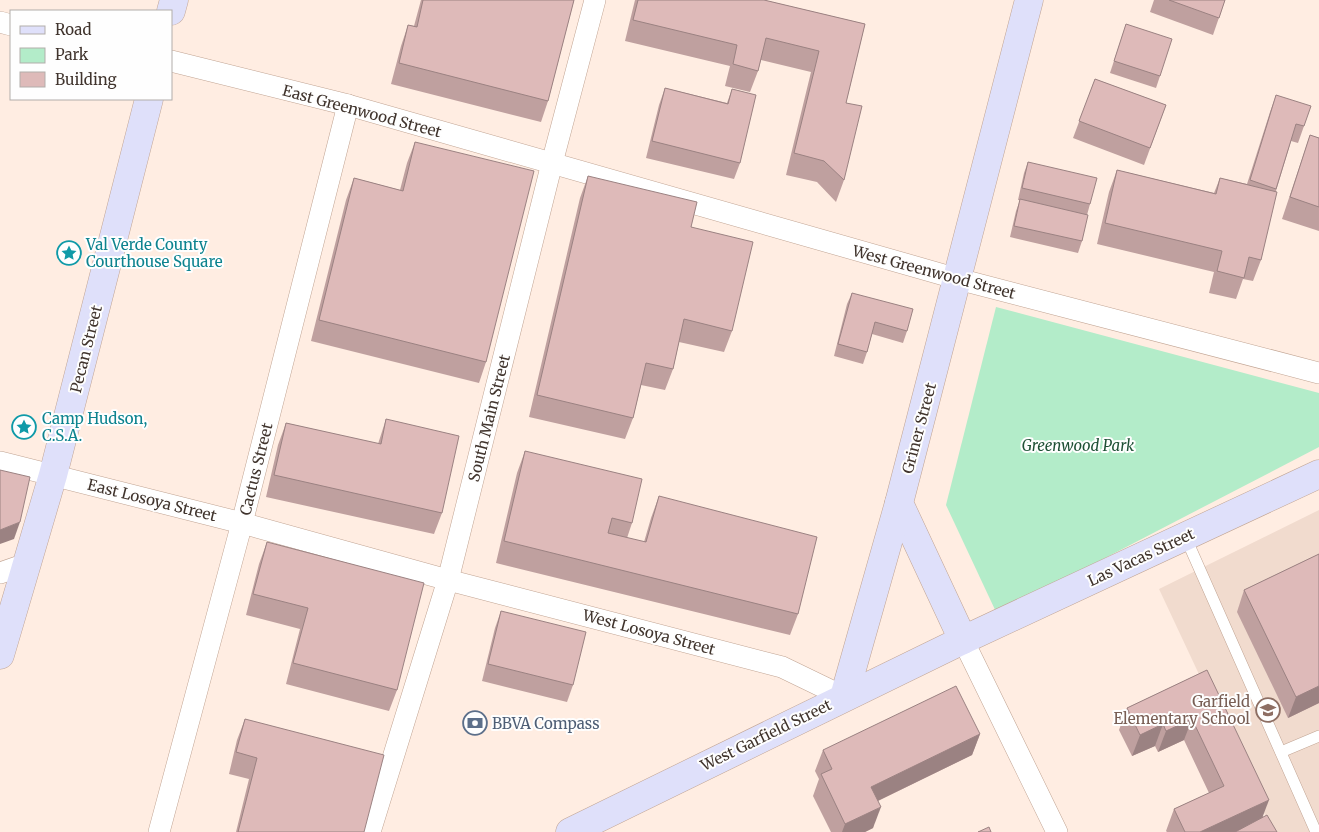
<svg xmlns="http://www.w3.org/2000/svg" width="1319" height="832" font-family="Merriweather,serif">
<rect width="100%" height="100%" fill="#ffede2"/>
<polygon fill="#f1dbce" points="1319,510 1319,832 1273,832 1159,589"/>
<polygon fill="#b3ecc9" points="996,307 1319,393 1319,447 997,614 946,505"/>
<g fill="none" stroke-linecap="round" stroke-linejoin="round">
<g stroke="#c1a493" stroke-width="12">
<g id="lane">
<polyline points="1185,536 1316,832"/>
<polyline points="1281,752 1319,736"/>
</g>
</g>
<g stroke="#c1a493" stroke-width="22">
<g id="street">
<polyline points="0,22 11,25"/>
<polyline points="171,61 348,105 958,279 1319,373"/>
<polyline points="0,462 242,523 448,580 782,667 844,697"/>
<polyline points="0,573 29,563"/>
<polyline points="963,640 1057,832"/>
<polyline points="159,832 242,523 348,105"/>
<polyline points="370,832 448,580 552,163 595,0"/>
</g>
</g>
<g stroke="#c1a493" stroke-width="29">
<g id="secondary">
<polyline points="171,11 174,0"/>
<polyline points="963,640 899,503 1029,0"/>
<polyline points="0,655 53,475 149,99"/>
<polyline points="844,697 899,503"/>
<polyline points="570,832 963,640 1319,474"/>
</g>
</g>
<use href="#lane" stroke="#fff" stroke-width="11"/>
<use href="#street" stroke="#fff" stroke-width="21"/>
<use href="#secondary" stroke="#dfe0fa" stroke-width="28"/>
</g>
<g fill="#bfa09f">
<polygon points="421,0 574,0 548,101 541,122 391,84 401,46 408,25 414,26"/>
<polygon points="635,0 764,0 865,24 846,103 844,180 836,202 817,182 786,175 811,72 761,60 758,71 750,92 725,86 730,66 625,41"/>
<polygon points="1154,0 1225,0 1213,35 1150,12"/>
<polygon points="1126,24 1160,76 1156,88 1110,73"/>
<polygon points="1095,79 1166,105 1144,165 1073,138"/>
<polygon points="665,88 727,103 732,89 740,163 734,179 646,158 659,105"/>
<polygon points="1276,95 1304,126 1298,143 1291,141 1276,191 1261,260 1253,281 1243,279 1236,299 1209,293 1214,272 1097,244 1109,192 1117,170 1214,193 1220,178 1247,184 1270,112"/>
<polygon points="1310,135 1319,138 1319,231 1282,219"/>
<polygon points="415,142 486,362 479,383 311,341 346,200 354,178 400,190 407,163"/>
<polygon points="1028,162 1090,204 1087,215 1082,241 1078,253 1010,237 1016,211 1020,200 1018,200 1024,173"/>
<polygon points="588,176 691,227 732,331 724,352 679,342 673,369 665,390 641,385 633,418 625,439 529,417 580,198"/>
<polygon points="852,293 907,331 903,343 872,334 867,352 863,364 834,356 847,304"/>
<polygon points="386,419 442,513 434,534 266,497 278,445 286,423 378,444"/>
<polygon points="525,451 632,523 627,538 644,542 651,518 659,496 798,614 790,635 496,563 517,473"/>
<polygon points="267,542 397,690 389,711 286,684 300,629 246,615 259,564"/>
<polygon points="1319,554 1319,703 1288,718 1237,612 1244,590"/>
<polygon points="501,611 573,685 567,702 482,681 495,628"/>
<polygon points="1207,670 1263,817 1277,832 1167,832 1166,831 1174,809 1209,793 1184,740 1158,752 1155,746 1132,756 1119,730 1127,708"/>
<polygon points="245,719 364,832 236,832 249,779 229,774 237,740"/>
<polygon points="980,734 972,755 878,801 873,828 865,832 831,832 813,796 819,779 815,771 823,750"/>
</g>
<g fill="#9b8282">
<polygon points="20,522 14,539 0,544 0,530"/>
<polygon points="1319,686 1319,703 1288,718 1296,697"/>
<polygon points="1192,719 1184,740 1158,752 1166,731"/>
<polygon points="1163,724 1155,746 1132,756 1140,735"/>
<polygon points="980,734 972,755 863,808 871,787"/>
<polygon points="1269,800 1261,821 1238,832 1200,832"/>
<polygon points="881,807 873,828 865,832 842,832 845,824"/>
</g>
<g fill="#debab9" stroke="#9b8282">
<polygon points="423,0 574,0 548,101 399,63 408,25 417,27"/>
<polygon points="638,0 764,0 865,24 846,103 862,106 844,180 824,161 794,153 819,51 766,38 758,71 733,64 737,45 633,20"/>
<polygon points="1169,0 1225,0 1219,18"/>
<polygon points="1126,24 1172,39 1160,76 1114,61"/>
<polygon points="1095,79 1166,105 1150,148 1079,121"/>
<polygon points="665,88 728,104 732,89 756,95 740,163 652,141"/>
<polygon points="1276,95 1311,106 1304,126 1296,124 1276,189 1250,180"/>
<polygon points="1310,135 1319,138 1319,207 1290,197"/>
<polygon points="415,142 534,171 486,362 319,320 354,178 403,191"/>
<polygon points="1028,162 1097,178 1090,204 1022,188"/>
<polygon points="1117,170 1216,194 1220,178 1277,192 1261,260 1249,257 1244,278 1217,271 1222,251 1105,223"/>
<polygon points="588,176 697,202 691,227 753,242 732,331 684,319 673,369 646,363 633,418 537,395"/>
<polygon points="1020,199 1088,215 1082,241 1014,226"/>
<polygon points="852,293 913,309 907,331 875,322 867,352 838,344"/>
<polygon points="386,419 459,436 442,513 274,475 286,423 381,444"/>
<polygon points="525,451 642,479 632,523 612,518 608,533 646,542 659,496 817,537 798,614 504,541"/>
<polygon points="0,470 30,477 20,522 0,530"/>
<polygon points="267,542 424,583 397,690 293,663 308,608 253,594"/>
<polygon points="1319,554 1319,686 1296,697 1244,590"/>
<polygon points="501,611 586,632 573,685 488,664"/>
<polygon points="1207,670 1269,800 1200,832 1185,832 1174,809 1224,786 1192,719 1166,731 1163,724 1140,735 1127,708"/>
<polygon points="956,686 980,734 871,787 881,807 845,824 821,774 832,769 823,750"/>
<polygon points="245,719 384,755 364,832 238,832 257,758 236,752"/>
<polygon points="1267,815 1277,832 1235,832"/>
<polygon points="989,827 991,832 978,832"/>
</g>
<defs>
<g id="sight-ring" transform="scale(1.25)"><circle r="9.5" fill="#fefefe" stroke="#0f9aa8" stroke-width="1.5"/><path d="M0-6L1.8-2.2L6-1.7L2.9 1.2L3.7 5.4L0 3.3L-3.7 5.4L-2.9 1.2L-6-1.7L-1.8-2.2Z" fill="#0f9aa8"/></g>
<g id="school-ring" transform="scale(1.25)"><circle r="9.5" fill="#fefefe" stroke="#8d6e63" stroke-width="1.5"/><path d="M0-5L7-2L0 1L-7-2ZM-4 1L0 2.5L4 1V4Q0 6-4 4Z" fill="#8d6e63"/></g>
<g id="bank-ring" transform="scale(1.25)"><circle r="9.5" fill="#fefefe" stroke="#5c6f8a" stroke-width="1.5"/><path d="M-6-4H6V4H-6ZM0-2.3a2.3 2.3 0 1 0 0 4.6a2.3 2.3 0 1 0 0-4.6Z" fill="#5c6f8a"/></g>
</defs>
<g fill-rule="evenodd">
<use href="#sight-ring" x="69" y="253"/>
<use href="#sight-ring" x="24" y="427"/>
<use href="#school-ring" x="1268" y="710"/>
<use href="#bank-ring" x="475" y="723"/>
</g>
<g text-anchor="middle" dominant-baseline="central" stroke-width="4" stroke-linejoin="round" paint-order="stroke">
<g font-size="15" fill="#40342d" stroke="#fefefe">
<text transform="translate(362 111) rotate(15)">East Greenwood Street</text>
<text transform="translate(934 272) rotate(15)">West Greenwood Street</text>
<text transform="translate(86 349) rotate(-76)">Pecan Street</text>
<text transform="translate(489 418) rotate(-76)">South Main Street</text>
<text transform="translate(919 428) rotate(-75)">Griner Street</text>
<text transform="translate(256 469) rotate(-76)">Cactus Street</text>
<text transform="translate(152 500) rotate(14)">East Losoya Street</text>
<text transform="translate(1141 557) rotate(-25)">Las Vacas Street</text>
<text transform="translate(649 632) rotate(15)">West Losoya Street</text>
<text transform="translate(766 735) rotate(-26)">West Garfield Street</text>
</g>
<g font-size="15" fill="#0d838f" stroke="#fefefe" text-anchor="start">
<text x="86" y="244">Val Verde County<tspan x="86" dy="17">Courthouse Square</tspan></text>
<text x="42" y="418">Camp Hudson,<tspan x="42" dy="17">C.S.A.</tspan></text>
</g>
<g font-size="15" font-style="italic" fill="#1e5035" stroke="#fefefe">
<text x="1078" y="445">Greenwood Park</text>
</g>
<g font-size="15" fill="#785e54" stroke="#fefefe" text-anchor="end">
<text x="1250" y="701">Garfield<tspan x="1250" dy="17">Elementary School</tspan></text>
</g>
<g font-size="15" fill="#4e5e75" stroke="#fefefe" text-anchor="start">
<text x="492" y="723">BBVA Compass</text>
</g>
</g>
<rect x="10" y="10" width="162" height="90" fill="#fefefe" stroke="#b2adaa"/>
<rect x="20" y="26" width="25" height="8" fill="#dfe0fa" stroke="#b2adaa"/>
<text x="55" y="35" font-size="15" fill="#40342d">Road</text>
<rect x="20" y="48" width="25" height="15" fill="#b3ecc9" stroke="#b2adaa"/>
<text x="55" y="60" font-size="15" fill="#40342d">Park</text>
<rect x="20" y="72" width="25" height="15" fill="#debab9" stroke="#b2adaa"/>
<text x="55" y="85" font-size="15" fill="#40342d">Building</text>
</svg>
